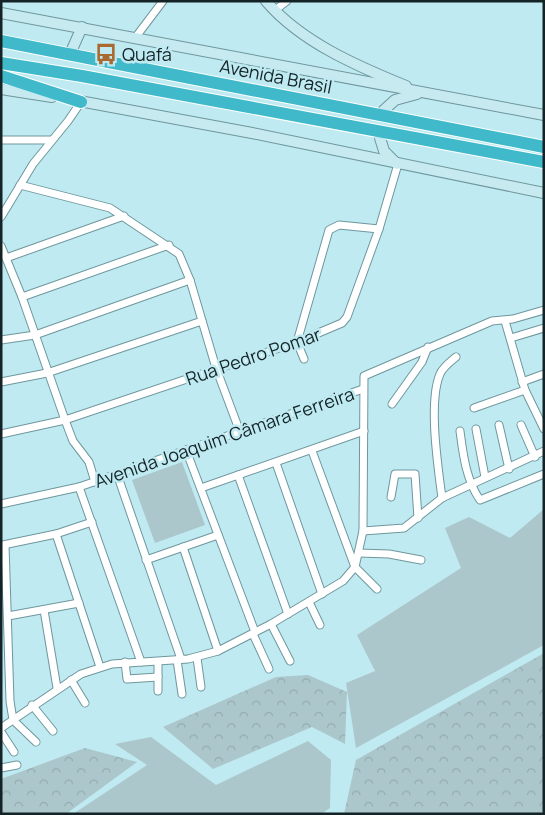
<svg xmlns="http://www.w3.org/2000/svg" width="545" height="815" font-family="Manrope,sans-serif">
<defs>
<pattern id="forest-crowns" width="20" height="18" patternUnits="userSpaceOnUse" patternTransform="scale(1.25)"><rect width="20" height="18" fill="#acc7cc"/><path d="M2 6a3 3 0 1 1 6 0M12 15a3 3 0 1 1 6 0" fill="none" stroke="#93abaf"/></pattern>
</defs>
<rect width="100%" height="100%" fill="#bfeaf1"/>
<g fill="#acc7cc">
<polygon points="182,462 205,525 155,543 132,480"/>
<polygon points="544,509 544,645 356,748 346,683 375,671 357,635 461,568 445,528 469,517 510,538"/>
<polygon points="151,737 216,785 308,741 331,760 330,808 321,814 73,814 147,765 115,744"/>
</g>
<g fill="url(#forest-crowns)">
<polygon points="544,653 544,814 344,814 356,760"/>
<polygon points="308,675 347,692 345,744 312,727 213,769 163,727 276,677"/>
<polygon points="85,748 137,762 66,814 1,814 1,779"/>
</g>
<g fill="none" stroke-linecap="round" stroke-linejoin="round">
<g stroke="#6e979d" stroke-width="9">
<g id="street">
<polyline points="274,11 287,1"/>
<polyline points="135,38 163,1"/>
<polyline points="1,140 52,140"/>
<polyline points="20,185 110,208 179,254 190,280 216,368 240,432"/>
<polyline points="1,217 33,164 68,121 81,102"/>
<polyline points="1,246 22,297 65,420 73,441 89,462 95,482"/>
<polyline points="6,258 124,216"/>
<polyline points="22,297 169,245"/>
<polyline points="505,321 525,390 544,429"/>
<polyline points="511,338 544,328"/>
<polyline points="1,340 35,335 190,280"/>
<polyline points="304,359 297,342 329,230 339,225 379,229"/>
<polyline points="1,382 47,373 202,321"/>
<polyline points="522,382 544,374"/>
<polyline points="392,404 422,362 428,347"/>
<polyline points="474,408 525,390"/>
<polyline points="499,425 509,469"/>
<polyline points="521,425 535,457"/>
<polyline points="476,429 485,477"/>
<path d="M460 431C463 454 466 480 480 500L544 474"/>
<polyline points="1,434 65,420 297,342 342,323 347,317 379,229 398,164"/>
<polyline points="186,450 255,632"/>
<polyline points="312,451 355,567 377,589"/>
<polyline points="276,463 322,594"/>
<polyline points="117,474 181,659"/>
<polyline points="238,475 288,614"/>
<polyline points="79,487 141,662"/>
<polyline points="201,488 364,431"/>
<polyline points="391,497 395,474 415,474 418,518"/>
<path d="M442 498C438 467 428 402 440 374 443 367 450 362 456 357"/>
<polyline points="1,504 79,487 363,389"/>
<polyline points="363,531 404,528 442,498 544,451"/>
<polyline points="56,534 100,667"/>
<polyline points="3,545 56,534 92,522"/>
<polyline points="5,545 10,701 13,720 36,742"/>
<polyline points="183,547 218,651"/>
<polyline points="359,553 389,554 421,560"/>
<polyline points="146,560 218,535"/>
<polyline points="309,602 320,625"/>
<polyline points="44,610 57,688"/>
<polyline points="8,616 79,603"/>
<polyline points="271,624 290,661"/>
<polyline points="253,634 269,669"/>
<polyline points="197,658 201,687"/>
<polyline points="177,660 182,694"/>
<polyline points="125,662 127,679 158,677"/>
<polyline points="158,662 158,691"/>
<polyline points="71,680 85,703"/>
<polyline points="32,705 53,731"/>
<polyline points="1,728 81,674 112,664 188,659 218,651 271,624 343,581 355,567 363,531 364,376 492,321 513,319 544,310"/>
<polyline points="1,732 14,752"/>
<polyline points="1,768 17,765"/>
</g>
</g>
<g stroke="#6e979d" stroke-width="12">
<g id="secondary">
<path d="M266 1C301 42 357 66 406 86"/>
<polyline points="1,13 544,115"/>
<polyline points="70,54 82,27"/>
<polyline points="1,89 52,97"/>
<polyline points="74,100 252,133 544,193"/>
<polyline points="383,111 395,100 417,94"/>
<polyline points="380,138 384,151 397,164"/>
</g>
</g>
<g stroke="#fff" stroke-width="14">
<g id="highway">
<polyline points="1,41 544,147"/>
<polyline points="1,63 82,76 544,162"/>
<polyline points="1,76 81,102"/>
</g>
</g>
<use href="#street" stroke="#fff" stroke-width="7"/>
<use href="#secondary" stroke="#c6eaef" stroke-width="10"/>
<use href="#highway" stroke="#40bacb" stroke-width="12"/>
</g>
<defs>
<g id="bus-bare" transform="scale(1.725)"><path d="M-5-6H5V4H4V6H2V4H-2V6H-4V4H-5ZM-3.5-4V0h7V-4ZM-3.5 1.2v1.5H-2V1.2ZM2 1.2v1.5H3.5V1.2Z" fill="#a96931" stroke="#bfeaf1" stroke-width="2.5" paint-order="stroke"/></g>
</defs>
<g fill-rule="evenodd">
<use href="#bus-bare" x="106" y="54"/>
</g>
<g text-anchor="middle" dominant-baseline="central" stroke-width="5" stroke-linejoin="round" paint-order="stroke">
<g font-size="18" fill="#132326" stroke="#bfeaf1" text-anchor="start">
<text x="122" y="54">Quafá</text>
</g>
<g font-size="18" fill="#132326" stroke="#bfeaf1">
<text transform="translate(276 76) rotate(11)">Avenida Brasil</text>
<text transform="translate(253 356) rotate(-19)">Rua Pedro Pomar</text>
<text transform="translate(224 437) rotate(-19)">Avenida Joaquim Câmara Ferreira</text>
</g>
</g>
<rect width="545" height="815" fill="none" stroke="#132326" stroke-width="5"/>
</svg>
